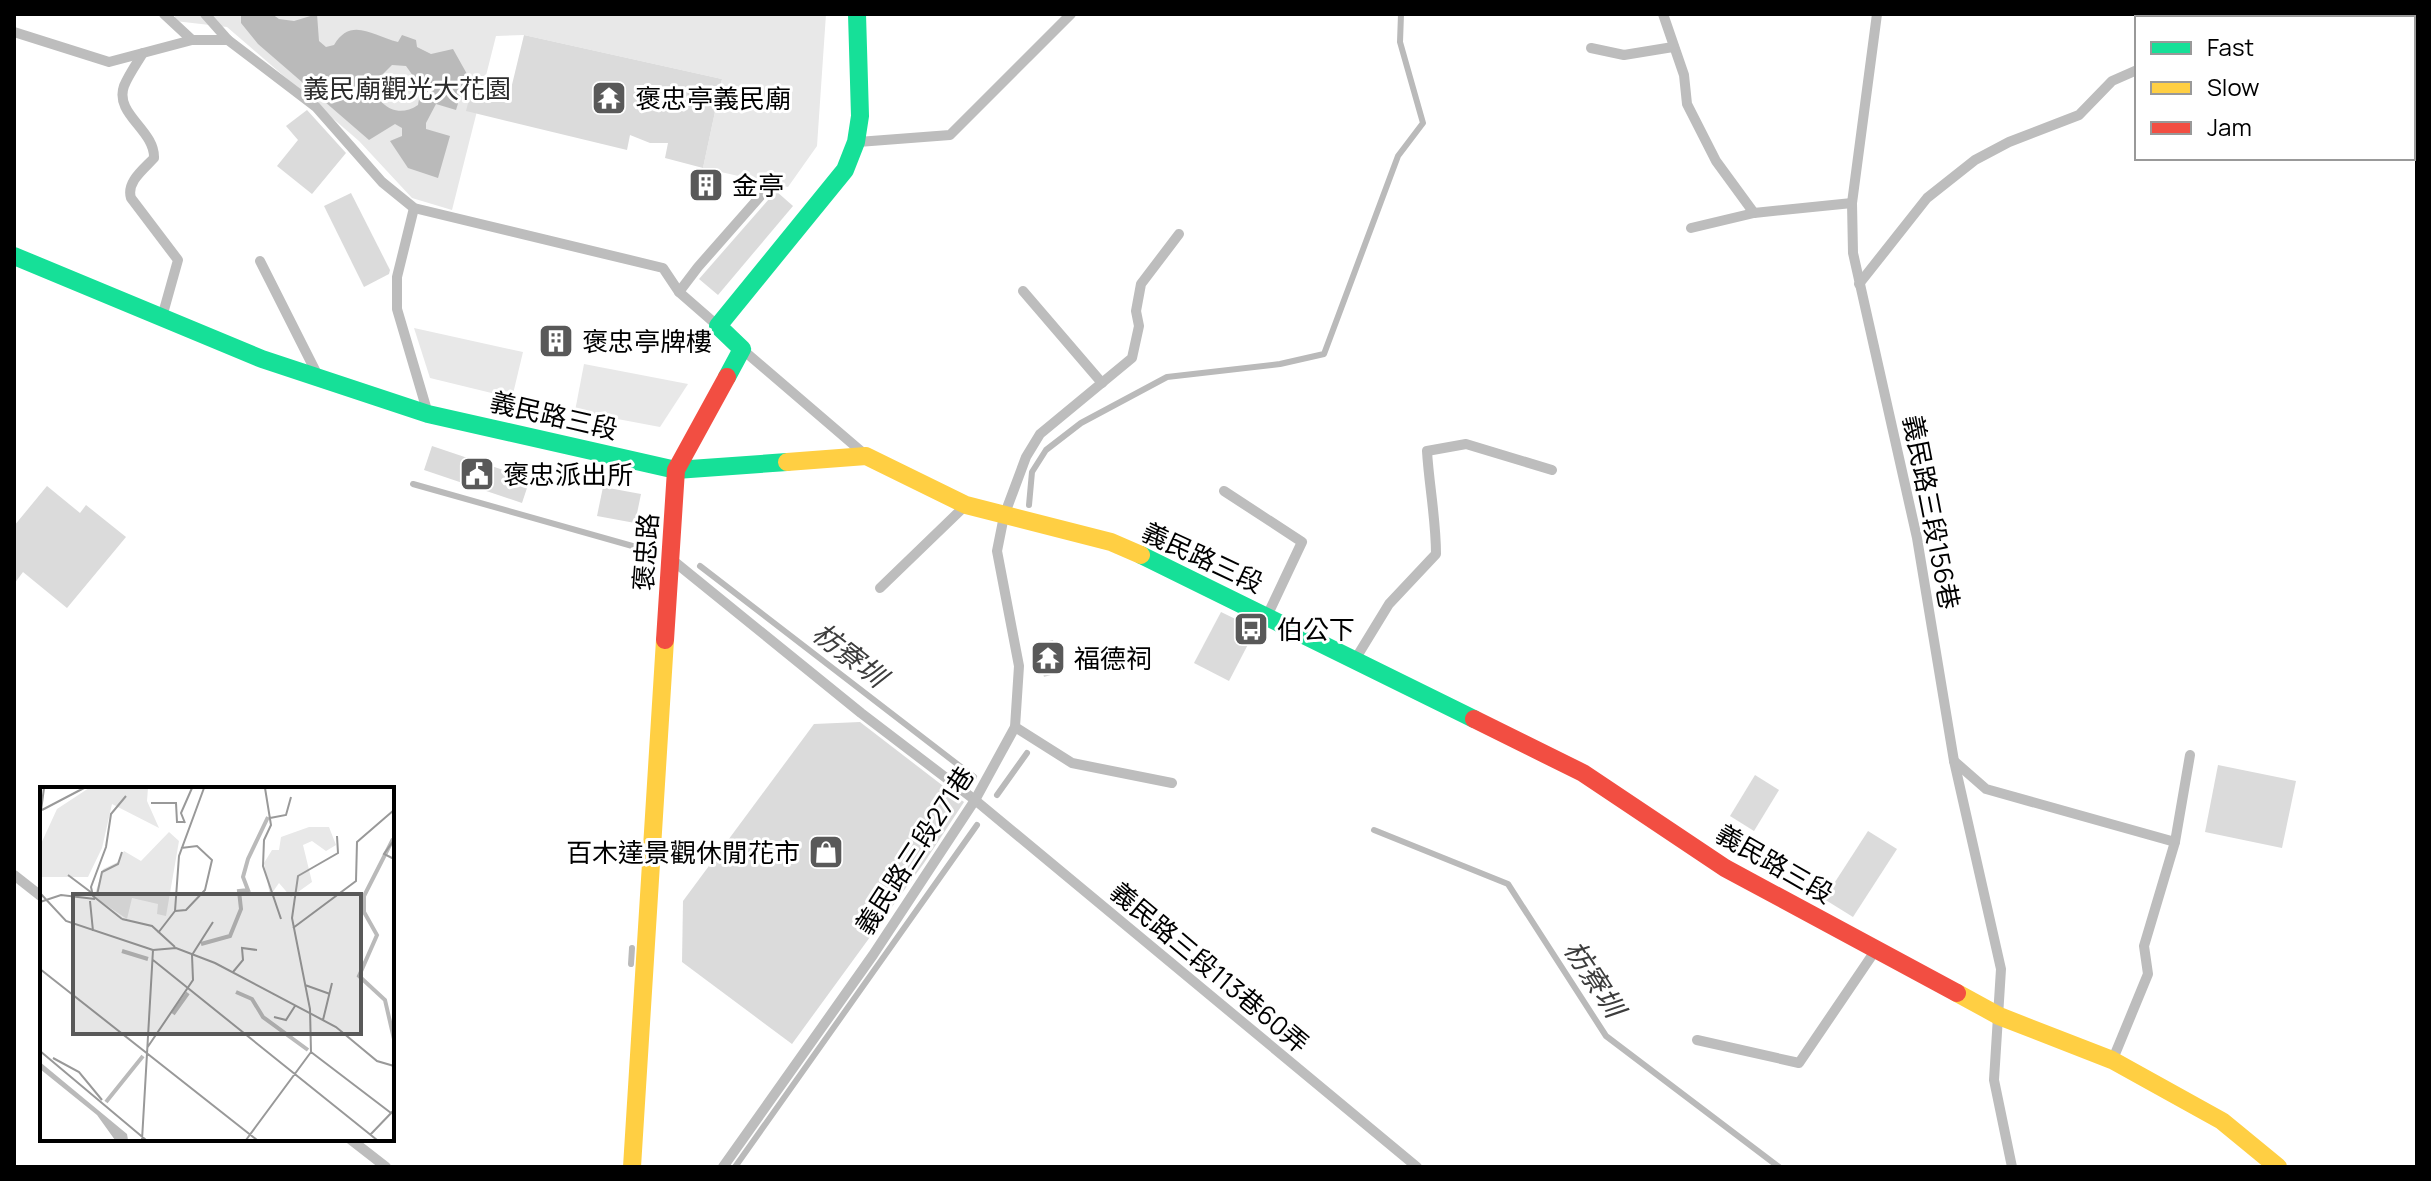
<svg xmlns="http://www.w3.org/2000/svg" width="2431" height="1181" font-family="Manrope,'Noto Sans TC',sans-serif">
<rect width="100%" height="100%" fill="#fff"/>
<g fill="#e8e8e8">
<polygon points="175,14 826,14 817,146 788,187 703,168 722,79 524,35 496,36 452,210 412,198 359,141 227,27 175,21"/>
<polygon points="414,328 523,352 512,398 430,378"/>
<polygon points="584,364 688,384 660,427 575,411"/>
</g>
<path fill="#bababa" fill-rule="evenodd" d="M241 14H272L279 19 294 21 317 14 319 41 326 47 334 45C351 16 373 36 398 42L402 35 416 40 417 47 431 54 453 49 467 74 456 110 436 104 426 123V129L450 136 438 178 408 168 390 141 402 136V128L395 124 369 140 258 44 241 23ZM392 65 406 66 421 87 418 105C397 119 380 106 371 86Z"/>
<g fill="none" stroke-linecap="round" stroke-linejoin="round">
<g stroke="#bababa" stroke-width="6">
<polyline points="413,484 643,549"/>
<polyline points="1029,505 1032,472 1046,450 1081,423 1167,377 1280,364 1324,354 1398,156 1423,123 1400,42 1401,14"/>
<polyline points="700,566 974,777"/>
<polyline points="997,795 1027,753"/>
<polyline points="1374,830 1508,884 1606,1036 1779,1167"/>
<polyline points="631,964 632,948"/>
<polyline points="735,1167 977,825"/>
</g>
</g>
<g fill="#dbdbdb">
<polygon points="524,35 722,79 703,168 665,158 668,143 650,143 630,135 627,150 466,111 473,84 510,93"/>
<polygon points="307,110 346,153 312,194 277,166 298,140 286,126"/>
<polygon points="698,170 715,180 715,191 710,195 703,195 696,189"/>
<polygon points="776,191 793,206 718,295 699,279"/>
<polygon points="351,193 390,270 389,274 364,287 324,206"/>
<polygon points="432,446 530,479 522,503 424,470"/>
<polygon points="47,486 80,513 86,505 126,537 67,608 23,572 14,584 14,526"/>
<polygon points="603,487 641,494 635,523 597,516"/>
<polygon points="1221,612 1256,629 1229,681 1194,663"/>
<polygon points="1053,640 1061,672 1044,677 1036,644"/>
<polygon points="860,722 964,802 924,863 792,1044 682,962 683,901 814,724"/>
<polygon points="2218,765 2296,781 2282,848 2205,832"/>
<polygon points="1755,775 1779,790 1754,831 1730,816"/>
<polygon points="1868,831 1897,849 1853,917 1824,899"/>
</g>
<g fill="none" stroke-linecap="round" stroke-linejoin="round">
<g stroke="#bdbdbd" stroke-width="10">
<polyline points="164,14 192,40 228,40 316,107 382,182 414,208 663,268 679,292 718,326"/>
<polyline points="205,14 228,40"/>
<polyline points="1663,14 1684,75 1687,104 1716,161 1754,213"/>
<polyline points="1877,14 1852,203 1853,253 1917,538 1954,761 2001,969 1994,1080 2012,1167"/>
<polyline points="2266,18 2274,14"/>
<polyline points="14,32 109,62 192,40"/>
<polyline points="1591,48 1624,55 1673,47"/>
<path d="M143 53C137 63 129 74 124 86 114 114 155 130 154 158 144 169 126 182 131 198L178 260 162 317"/>
<polyline points="858,142 950,135 1071,14"/>
<polyline points="414,208 397,277 397,309 426,407"/>
<polyline points="1691,228 1754,213 1852,203"/>
<polyline points="260,261 315,370"/>
<polyline points="1859,284 1927,198 1975,160 2009,142 2079,115 2112,81 2137,70"/>
<polyline points="1023,291 1102,383"/>
<polyline points="679,292 698,267 771,184"/>
<polyline points="743,350 862,452"/>
<polyline points="1224,491 1302,542 1268,614"/>
<polyline points="676,563 861,713 975,800 1417,1167"/>
<polyline points="880,588 965,506"/>
<path d="M1356 658 1389 604 1436 554C1436 519 1429 485 1427 451L1466 444 1552 470"/>
<polyline points="1015,727 1072,763 1172,783"/>
<polyline points="1954,761 1986,789 2175,842"/>
<polyline points="14,875 42,897"/>
<polyline points="1697,1040 1799,1063 1875,951"/>
<polyline points="2113,1059 2148,974 2144,946 2175,842 2190,755"/>
<polyline points="350,1139 386,1167"/>
<polyline points="723,1167 873,955 975,800 1015,727 1019,666 997,551 1004,516 1026,457 1040,434 1132,358 1139,326 1136,311 1141,284 1179,234"/>
</g>
<g stroke="#16e098" stroke-width="18">
<polyline points="14,256 262,359 428,414 676,470 787,462"/>
<polyline points="727,377 742,349 718,326 845,170 856,142 860,116 857,14"/>
<polyline points="1141,555 1474,719"/>
</g>
<g stroke="#ffcf43" stroke-width="18">
<polyline points="787,462 866,456 966,505 1111,542 1141,555"/>
<polyline points="1957,993 1999,1016 2112,1060 2222,1121 2278,1167"/>
<polyline points="632,1167 665,640"/>
</g>
<g stroke="#f24e42" stroke-width="18">
<polyline points="665,640 676,470 727,377"/>
<polyline points="1474,719 1583,773 1725,868 1957,993"/>
</g>
</g>
<defs>
<g id="temple-square" transform="scale(1.8)"><rect x="-9" y="-9" width="18" height="18" rx="4" fill="#595959" stroke="#fff"/><path d="M0-6L5-2H3V0L6.5 2.5H4V6H1.5V3h-3V6H-4V2.5H-6.5L-3 0V-2H-5Z" fill="#fff"/></g>
<g id="building-square" transform="scale(1.8)"><rect x="-9" y="-9" width="18" height="18" rx="4" fill="#595959" stroke="#fff"/><path d="M-4-6H4V6H1V3H-1V6H-4ZM-2.5-4.3h1.7v1.8h-1.7ZM.8-4.3h1.7v1.8H.8ZM-2.5-1h1.7V.8h-1.7ZM.8-1h1.7V.8H.8Z" fill="#fff"/></g>
<g id="civic-square" transform="scale(1.8)"><rect x="-9" y="-9" width="18" height="18" rx="4" fill="#595959" stroke="#fff"/><path d="M-.6-6.5H3V-4.5H.6V-3L4-1V1h2V6H-6V1h2V-1L-.6-3ZM-1.2 2.5V6h2.4V2.5Z" fill="#fff"/></g>
<g id="bus-square" transform="scale(1.8)"><rect x="-9" y="-9" width="18" height="18" rx="4" fill="#595959" stroke="#fff"/><path d="M-5-6H5V4H4V6H2V4H-2V6H-4V4H-5ZM-3.5-4V0h7V-4ZM-3.5 1.2v1.5H-2V1.2ZM2 1.2v1.5H3.5V1.2Z" fill="#fff"/></g>
<g id="shop-square" transform="scale(1.8)"><rect x="-9" y="-9" width="18" height="18" rx="4" fill="#595959" stroke="#fff"/><path d="M-5-2.5h2.3a2.7 3.5 0 0 1 5.4 0H5L5.5 6h-11ZM-1.5-2.5h3a1.5 2.3 0 0 0-3 0Z" fill="#fff"/></g>
</defs>
<g fill-rule="evenodd">
<use href="#temple-square" x="609" y="98"/>
<use href="#building-square" x="706" y="185"/>
<use href="#building-square" x="556" y="341"/>
<use href="#civic-square" x="477" y="474"/>
<use href="#bus-square" x="1251" y="629"/>
<use href="#temple-square" x="1048" y="658"/>
<use href="#shop-square" x="826" y="852"/>
</g>
<g text-anchor="middle" dominant-baseline="central" stroke-width="6" stroke-linejoin="round" paint-order="stroke">
<g font-size="26" fill="#2c2c2c" stroke="#fff">
<text x="407" y="88">義民廟觀光大花園</text>
</g>
<g font-size="26" fill="#000" stroke="#fff" text-anchor="start">
<text x="635" y="98">褒忠亭義民廟</text>
<text x="732" y="185">金亭</text>
<text x="582" y="341">褒忠亭牌樓</text>
<text x="503" y="474">褒忠派出所</text>
<text x="1277" y="629">伯公下</text>
<text x="1074" y="658">福德祠</text>
<text x="800" y="852" text-anchor="end">百木達景觀休閒花市</text>
</g>
<g font-size="26" fill="#000" stroke="#fff">
<text transform="translate(554 415) rotate(13)">義民路三段</text>
<text transform="translate(1932 512) rotate(79)">義民路三段156巷</text>
<text transform="translate(645 552) rotate(-86)">褒忠路</text>
<text transform="translate(1203 557) rotate(25)">義民路三段</text>
<text transform="translate(914 850) rotate(-57)">義民路三段271巷</text>
<text transform="translate(1775 863) rotate(30)">義民路三段</text>
<text transform="translate(1210 967) rotate(40)">義民路三段113巷60弄</text>
</g>
<g font-size="28" font-style="italic" fill="#3d3d3d" stroke="#fff">
<text transform="translate(850 654) rotate(38)">枋寮圳</text>
<text transform="translate(1595 978) rotate(57)">枋寮圳</text>
</g>
</g>
<g transform="translate(40 787)">
<rect width="354" height="354" fill="#fff"/>
<path d="M49 1H108L107 14 119 41 72 17 62 61 48 90H0V59L17 22ZM269 40H289L296 58 286 64 272 54 263 58 272 95 251 110 239 96 230 109 224 76 232 63H239L241 50ZM129 45 139 54 126 129 117 127 118 117 92 111 87 132 54 110 63 82 78 75 84 64 101 74Z" fill="#e8e8e8"/>
<path d="M0 275 87 347 88 353H75L57 328 0 282Z" fill="#bababa"/>
<path fill="none" stroke="#bababa" stroke-width="4" d="M353 52 324 109V125L337 148 319 189 345 213 354 252M161 157 190 149 201 122 199 104 208 103 203 90 208 72 228 30M82 164 108 172M196 205 212 212 223 230 268 263M133 227 148 206M66 315 103 269"/>
<path fill="none" stroke="#999" stroke-width="2" d="M225 1 231 38 224 53 223 79 241 132M111 16H136L137 35H144M2 23 44 1M0 31 4 1M230 31 246 28 251 10M145 36 141 26 152 1M354 53 344 67 354 72M28 88 52 106M0 106 26 134 113 163 102 353M57 108 62 85 78 77 82 65M50 114 53 144M0 115 21 108 55 112M135 124 146 123 165 103 172 73 157 59 141 61M82 132 53 109 51 100 66 60 71 27 86 9M82 132 112 139 135 160M253 141 316 94 317 55 354 23M118 146 135 124 139 69 164 1M113 163 136 161 175 176 296 240 337 274 354 279M113 173 337 353M0 182 217 353M193 185 203 173 202 161 217 163M265 198 290 207M234 230 246 233 255 219M283 233 292 196M107 261 153 193 152 168 173 135M0 264 106 353M271 265 351 326M13 271 39 285 62 313M330 348 354 323M206 353 271 265 270 222 252 131 258 89 298 66 297 49"/>
<path fill="#595959" fill-opacity="0.15" stroke="#595959" stroke-width="4" d="M33 107H321V247H33Z"/>
<rect width="354" height="354" fill="none" stroke="#000" stroke-width="4"/>
</g>
<rect width="2431" height="1181" fill="none" stroke="#000000" stroke-width="32"/>
<rect x="2135" y="16" width="280" height="144" fill="#ffffff" stroke="#999999" stroke-width="2"/>
<rect x="2151" y="42" width="40" height="12" fill="#16e098" stroke="#999999" stroke-width="2"/>
<text x="2207" y="56" font-size="24" fill="#000000">Fast</text>
<rect x="2151" y="82" width="40" height="12" fill="#ffcf43" stroke="#999999" stroke-width="2"/>
<text x="2207" y="96" font-size="24" fill="#000000">Slow</text>
<rect x="2151" y="122" width="40" height="12" fill="#f24e42" stroke="#999999" stroke-width="2"/>
<text x="2207" y="136" font-size="24" fill="#000000">Jam</text>
</svg>
